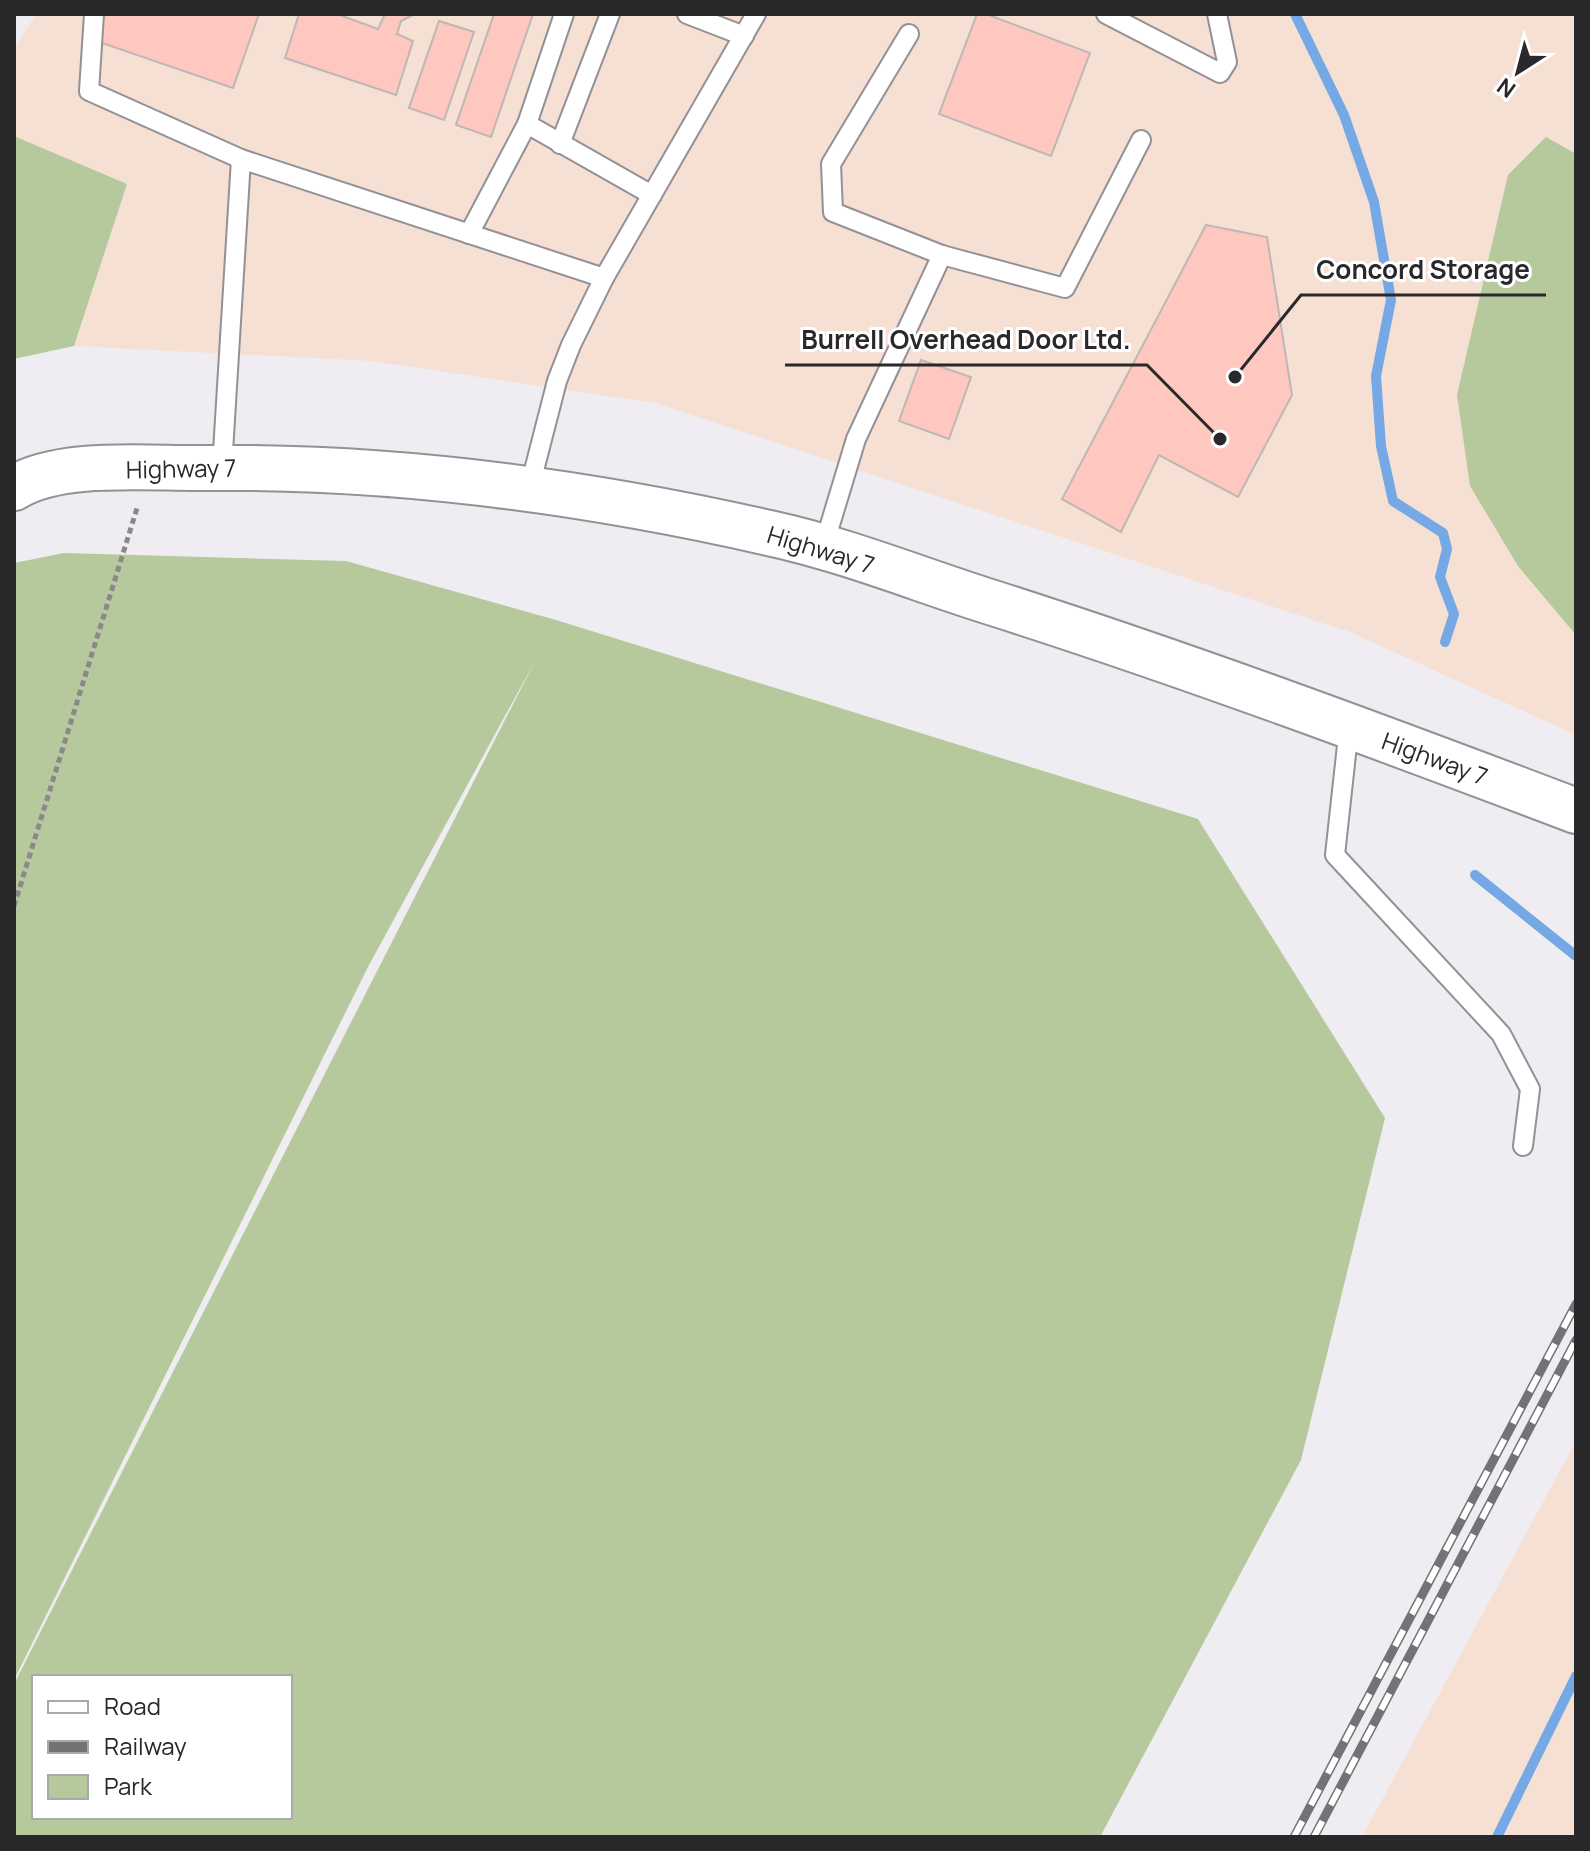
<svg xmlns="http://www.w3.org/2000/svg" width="1590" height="1851" font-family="Manrope,sans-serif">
<rect width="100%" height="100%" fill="#efedf1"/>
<g fill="#f6dfd3">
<polygon points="36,14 1576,14 1576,735 1350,632 655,403 372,361 74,346 127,184 14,136 14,50"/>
<polygon points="1576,1441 1576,1837 1362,1837"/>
</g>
<g fill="#b6c99d" fill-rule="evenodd">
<polygon points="14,136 127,184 74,346 14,359"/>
<polygon points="1546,137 1576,154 1576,635 1518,566 1470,486 1457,395 1508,175"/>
<path d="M64 553 346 561 556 620 1198 819 1385 1118 1301 1460 1100 1837H14V1684L535 661 369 965 14 1680V563ZM290 1677V1817H34V1677Z"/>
</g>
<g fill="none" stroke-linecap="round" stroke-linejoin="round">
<g stroke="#74a9e6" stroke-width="10">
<polyline points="1295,14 1344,115 1374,202 1391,300 1376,376 1381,446 1393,501 1443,533 1447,549 1440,577 1454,614 1445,642"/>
<polyline points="1475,875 1576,956"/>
<polyline points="1497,1837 1576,1676"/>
</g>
</g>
<g fill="#fec7c0" stroke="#bdb7b6" stroke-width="2">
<polygon points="105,14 259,14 233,88 96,41"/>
<polygon points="299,14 337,14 378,29 385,14 415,14 401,21 397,34 413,41 396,95 285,58"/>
<polygon points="494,14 533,14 491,137 456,125"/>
<polygon points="977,14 986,14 1090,53 1051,156 939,114"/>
<polygon points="439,21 474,32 444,120 409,108"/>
<polygon points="1206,225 1267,237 1292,395 1238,497 1159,455 1121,532 1062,499"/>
<polygon points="921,360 971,377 949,439 899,421"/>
</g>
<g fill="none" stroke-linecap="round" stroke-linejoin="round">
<g stroke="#939195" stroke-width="22">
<g id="lane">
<polyline points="94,14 89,91 241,159"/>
<polyline points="564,14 527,124 652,195"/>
<polyline points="687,14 744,36"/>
<polyline points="1106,14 1220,73 1227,62 1217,14"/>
<polyline points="909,34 831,164 833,212 942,255"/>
<polyline points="560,144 610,14"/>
<polyline points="469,234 527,124"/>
<polyline points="604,278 756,14"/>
<polyline points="222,468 241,159 604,278 571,345 557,381 530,486"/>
<polyline points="823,548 856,439 942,255 1065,288 1141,140"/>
<polyline points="1349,727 1335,855 1501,1034 1530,1089 1523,1146"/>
</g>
</g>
<g stroke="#939195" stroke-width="48">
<path id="primary" d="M14 488C61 459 150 469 206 468 396 466 584 491 769 533 843 549 915 578 987 601 1185 664 1381 737 1576 811"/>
</g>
<polyline stroke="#8a888b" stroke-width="5" stroke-dasharray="6 4" stroke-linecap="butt" points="14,906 138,505"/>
<use href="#lane" stroke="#fff" stroke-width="18"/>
<use href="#primary" stroke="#fff" stroke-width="44"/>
<g stroke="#737275" stroke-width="9">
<g id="rail">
<polyline points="1294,1837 1576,1304"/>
<polyline points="1314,1837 1576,1340"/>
</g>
</g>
<use href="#rail" stroke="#fff" stroke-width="6" stroke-dasharray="18" stroke-linecap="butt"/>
</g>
<g text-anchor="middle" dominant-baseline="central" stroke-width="6" stroke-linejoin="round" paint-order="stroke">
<g font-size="24" fill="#29282a" stroke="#fff">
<text transform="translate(181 468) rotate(-1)">Highway 7</text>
<text transform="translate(821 549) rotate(17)">Highway 7</text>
<text transform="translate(1435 758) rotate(20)">Highway 7</text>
</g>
</g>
<path fill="none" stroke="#29282a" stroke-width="3" d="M1235 377L1301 295H1546M1220 439L1147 365H785"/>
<g fill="#29282a" stroke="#fff" stroke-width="3">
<circle cx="1235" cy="377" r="8"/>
<circle cx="1220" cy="439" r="8"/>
</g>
<g font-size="26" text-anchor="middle" font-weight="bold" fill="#29282a" stroke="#fff" stroke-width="6" stroke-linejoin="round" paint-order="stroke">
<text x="1423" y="279">Concord Storage</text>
<text x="966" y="349">Burrell Overhead Door Ltd.</text>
</g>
<rect width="1590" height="1851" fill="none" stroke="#29282a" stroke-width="32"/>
<rect x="32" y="1675" width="260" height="144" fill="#ffffff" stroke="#a9a9aa" stroke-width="2"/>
<rect x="48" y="1701" width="40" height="12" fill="#ffffff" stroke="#a9a9aa" stroke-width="2"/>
<text x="104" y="1715" font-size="24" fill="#29282a">Road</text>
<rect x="48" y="1741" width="40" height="12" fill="#737275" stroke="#a9a9aa" stroke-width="2"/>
<text x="104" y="1755" font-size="24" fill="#29282a">Railway</text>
<rect x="48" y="1775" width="40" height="24" fill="#b6c99d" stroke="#a9a9aa" stroke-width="2"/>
<text x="104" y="1795" font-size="24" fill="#29282a">Park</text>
<g transform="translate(1518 72) rotate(216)" stroke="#ffffff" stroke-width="6" paint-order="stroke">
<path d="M0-6L14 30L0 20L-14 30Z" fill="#29282a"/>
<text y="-12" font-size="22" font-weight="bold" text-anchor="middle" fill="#29282a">N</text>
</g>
</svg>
